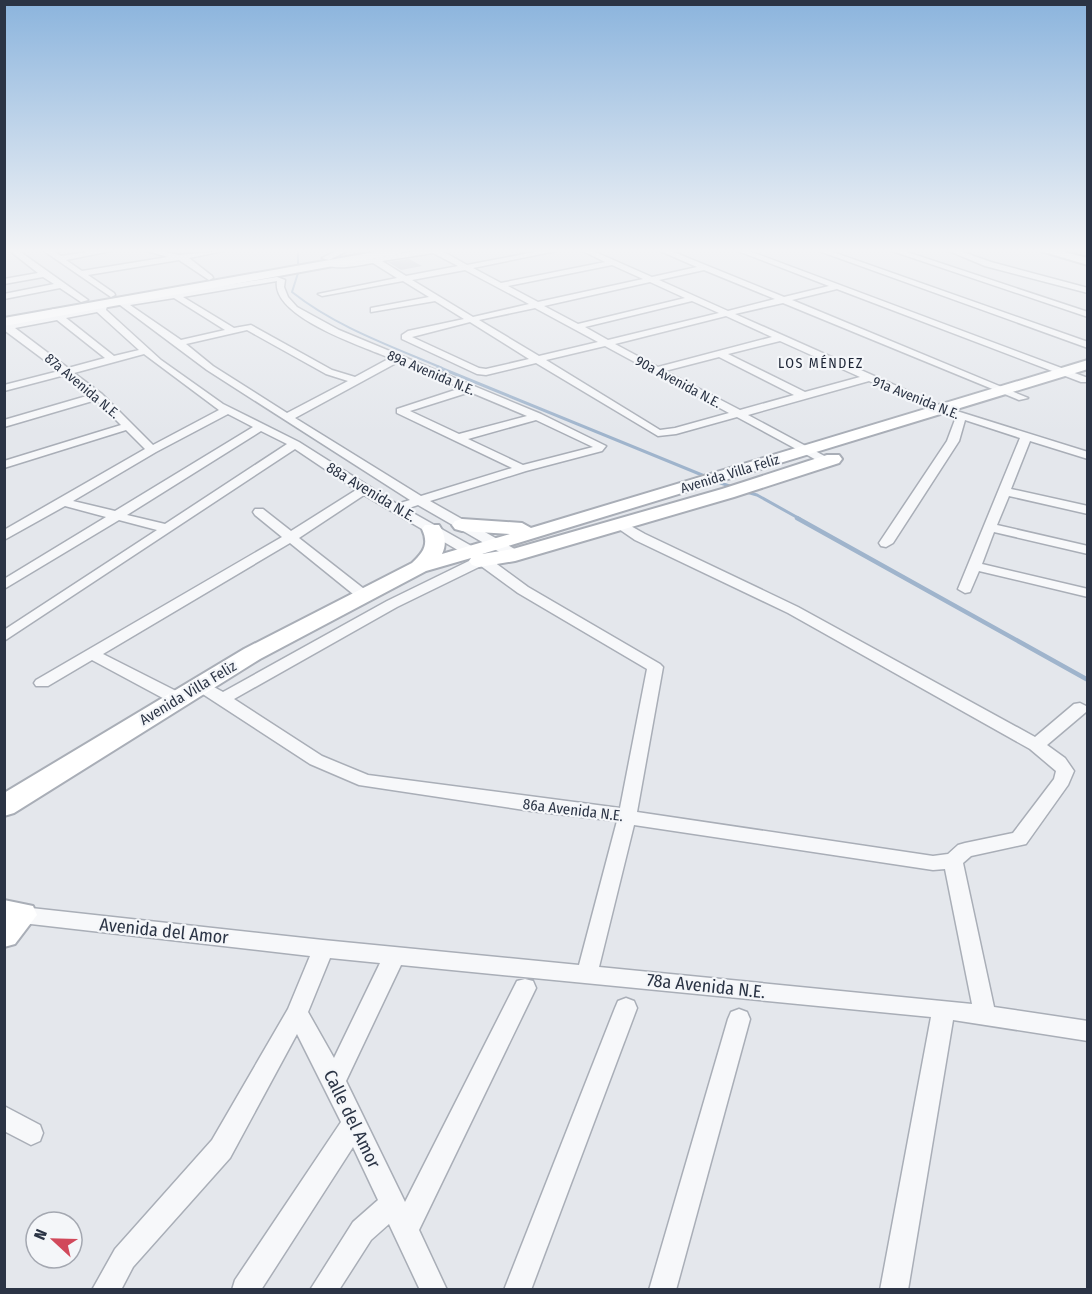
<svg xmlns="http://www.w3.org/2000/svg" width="1092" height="1294" font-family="'Fira Sans Condensed',sans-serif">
<rect width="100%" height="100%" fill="#e4e7ec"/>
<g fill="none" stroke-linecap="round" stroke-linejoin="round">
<path stroke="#9fb4cc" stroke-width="2" d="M298 251V273L292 292C336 327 391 346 442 368"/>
<g stroke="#9fb4cc" stroke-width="3">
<polyline points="438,367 707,477"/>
<polyline points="715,481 735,488"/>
<polyline points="743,491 757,495 800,519"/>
</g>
<polyline stroke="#9fb4cc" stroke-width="4.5" points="797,518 1088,680"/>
</g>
<polygon fill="#bbc0ca" points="409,259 422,266 401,270 388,262"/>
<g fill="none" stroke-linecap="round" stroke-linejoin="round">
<g stroke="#a9aeb7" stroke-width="3">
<g id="street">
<polygon points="10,251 19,251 88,300 81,302 60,288 4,299 4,294 54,284 43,277 4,284 4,279 38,273"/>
<polygon points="44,251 53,251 61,256 93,251 111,251 66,260 82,271 168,257 147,251 161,251 179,255 223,251 189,258 212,276 213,278 209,280 179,260 88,275 114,293 115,295 111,297"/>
<polygon points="336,251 347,251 329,260 322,258"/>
<path d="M416 251H442L467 265 540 251H556L473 268 501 283 605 262 583 251H593L652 277 697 267 660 251H671L784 297 829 286 738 251H749L1088 378V382H1081L837 289 792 300 1028 398 1019 400 783 303 735 314 944 407 1088 452V459L1030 441 1011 489 1088 506V514L1009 496 997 525 1088 546V554L994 532 982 564 1088 589V597L979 571 970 592 965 593 958 589 1020 438 965 420 959 441 893 543 886 547 881 546 879 543 947 441 956 417 936 411 869 381 748 415 830 459V463H822L737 417 676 434 658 436 536 363 486 375 477 374 402 339V335L408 331 464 319 435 301 371 312V308L429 297 403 281 322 296 318 294 397 278 373 263C359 265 337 271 324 264L325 262H353ZM433 253 458 266 406 276 382 261ZM612 265 643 279 538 302 508 286ZM465 270 529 304 473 317 412 280ZM704 270 775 299 728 311 659 280ZM650 282 685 298 578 324 544 306ZM692 301 719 313 608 340 585 327ZM535 308 598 342 539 356 479 320ZM726 316 772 337 658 367 615 344ZM470 322 529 359 486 369 479 368 412 337ZM780 341 860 377 805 392 728 354ZM605 346 729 413 675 428 660 430 546 360ZM719 357 794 395 740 410 665 371Z"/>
<polygon points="819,251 830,251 1088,342 1088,348"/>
<polygon points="892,251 904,251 1088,312 1088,317"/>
<polygon points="949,251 960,251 991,262 1088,288 1088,293 985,266"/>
<path d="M277 277 285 280 284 287 288 297 297 307 339 330 541 414 606 446 602 451 526 471 430 501 520 552 522 555 520 558H510L418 505 406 509 475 548 528 587 660 664 663 667 637 812 933 856 948 854 958 845 965 843 1013 833 1054 779 1056 771 1030 749 788 613 635 540 616 527 614 524 616 521 620 520 645 534 798 607 1035 737 1074 704 1080 703 1088 707 1086 712 1047 745 1065 758 1074 771 1068 785 1026 844 971 856 963 863 994 1007 1088 1021V1041L953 1020 908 1290H880L931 1017 401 965 346 1081 405 1202 517 981 525 979 533 981 536 988 419 1230 447 1290H420L389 1224 371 1240 339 1290H310L353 1222 378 1200 353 1147 261 1290H232L235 1280 341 1122 297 1034 230 1158 133 1267 121 1290H92L115 1249 212 1140 288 1009 310 956 22 923 15 921 12 915 15 909 22 907 323 940 579 965 617 821 531 811 359 785 310 764 195 689 193 685 195 681 201 680 223 692 387 601 473 559 364 495 299 538 368 592 370 595 368 598H358L290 543 103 654 184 695 186 699 184 703H172L92 660 48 686H36L34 683 36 680 282 537 255 515 253 512 255 509H263L291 531 356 490 295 449 4 641V630L157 530 119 520 4 589V579L106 517 65 506 4 540V530L145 449 126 430 4 468V461L121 425 96 400 4 427V420L90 395 65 375 4 391V385L59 371 4 330V324L52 315 49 312 53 309 60 314 93 308 91 305 95 302 107 306 106 310 161 360 223 404 299 442 397 504 410 500 207 370 116 302 120 299 125 301ZM277 281C271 317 364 347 390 358L355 377 332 370 251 325 234 328 183 297ZM174 298 225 330 181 340 130 305ZM97 312 139 350 114 356 66 318ZM57 320 105 358 68 368 15 328ZM247 330 326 374 348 381 287 413 213 366 186 344ZM144 354 219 410 153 445 102 394 74 373ZM398 362 461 388 397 409V413L512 468 421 496 295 418ZM470 392 527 416 459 434 410 411ZM228 414 253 427 115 511 73 501 156 452ZM536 420 593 447 523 465 468 439ZM261 431 287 444 165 524 127 515ZM481 566 518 593 647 669 620 808 368 775 322 756 234 699 397 607ZM634 825 933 870 945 869 972 1004 599 967ZM330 958 380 963 334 1058 308 1012Z"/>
<polygon points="626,998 634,1001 637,1008 531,1290 504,1290 615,1008 618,1001"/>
<polygon points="739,1009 747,1012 750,1019 676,1290 649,1290 728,1019 731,1012"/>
<polygon points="4,1106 40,1125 43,1133 40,1141 31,1145 4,1131"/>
</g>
</g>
<g stroke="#a9aeb7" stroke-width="4">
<g id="secondary">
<polygon points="380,251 405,251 399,254 4,326 4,318"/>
<polygon points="1041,251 1060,251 1088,258 1088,265"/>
<path d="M1088 360V369L482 554 513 549 722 489 827 455H839L842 459 839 463 734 497 515 561 479 567 472 565 469 561 471 558 426 571 260 659 14 813 4 816V793L244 649 412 563C424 552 429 544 422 529L425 525H439C445 534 447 544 442 554L510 534 462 531 455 529 452 525 455 521 462 519 522 523 531 528Z"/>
<polygon points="4,900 33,906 37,915 15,944 4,947"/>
</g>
</g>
<use href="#street" fill="#f7f8fa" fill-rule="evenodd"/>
<use href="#secondary" fill="#fff" fill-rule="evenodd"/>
</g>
<linearGradient id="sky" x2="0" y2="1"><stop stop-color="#8bb4dd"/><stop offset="0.58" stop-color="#f3f4f6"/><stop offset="1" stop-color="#f3f4f6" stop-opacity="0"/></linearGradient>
<rect width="1092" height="432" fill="url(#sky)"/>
<g text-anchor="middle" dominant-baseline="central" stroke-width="4.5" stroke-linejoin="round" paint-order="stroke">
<g font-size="14" letter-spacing="1.5" fill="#1d2536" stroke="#f4f6f9">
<text x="821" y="363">LOS MÉNDEZ</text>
</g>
<g font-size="14" fill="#2b3445" stroke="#f4f6f9">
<text transform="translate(431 373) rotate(23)">89a Avenida N.E.</text>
<text transform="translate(678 382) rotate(28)">90a Avenida N.E.</text>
<text transform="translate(82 386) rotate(40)">87a Avenida N.E.</text>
<text transform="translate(916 398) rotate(22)">91a Avenida N.E.</text>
<text transform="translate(730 474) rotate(-17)">Avenida Villa Feliz</text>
</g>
<g font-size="15" fill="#2b3445" stroke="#f4f6f9">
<text transform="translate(371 492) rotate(31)">88a Avenida N.E.</text>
<text transform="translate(188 693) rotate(-31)">Avenida Villa Feliz</text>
<text transform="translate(573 810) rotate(7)">86a Avenida N.E.</text>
</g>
<g font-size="18" fill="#2b3445" stroke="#f4f6f9">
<text transform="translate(164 931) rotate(6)">Avenida del Amor</text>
<text transform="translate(706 986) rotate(6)">78a Avenida N.E.</text>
<text transform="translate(352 1119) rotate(64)">Calle del Amor</text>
</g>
</g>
<rect width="1092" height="1294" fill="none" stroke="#2b3445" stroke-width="12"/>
<g transform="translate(54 1240) rotate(292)"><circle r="28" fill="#f4f6f9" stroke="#a4a8b1" stroke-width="1.5"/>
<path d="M0-4.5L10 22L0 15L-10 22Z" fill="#d1495b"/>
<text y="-9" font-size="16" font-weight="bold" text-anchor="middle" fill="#2b3445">N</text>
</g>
</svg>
